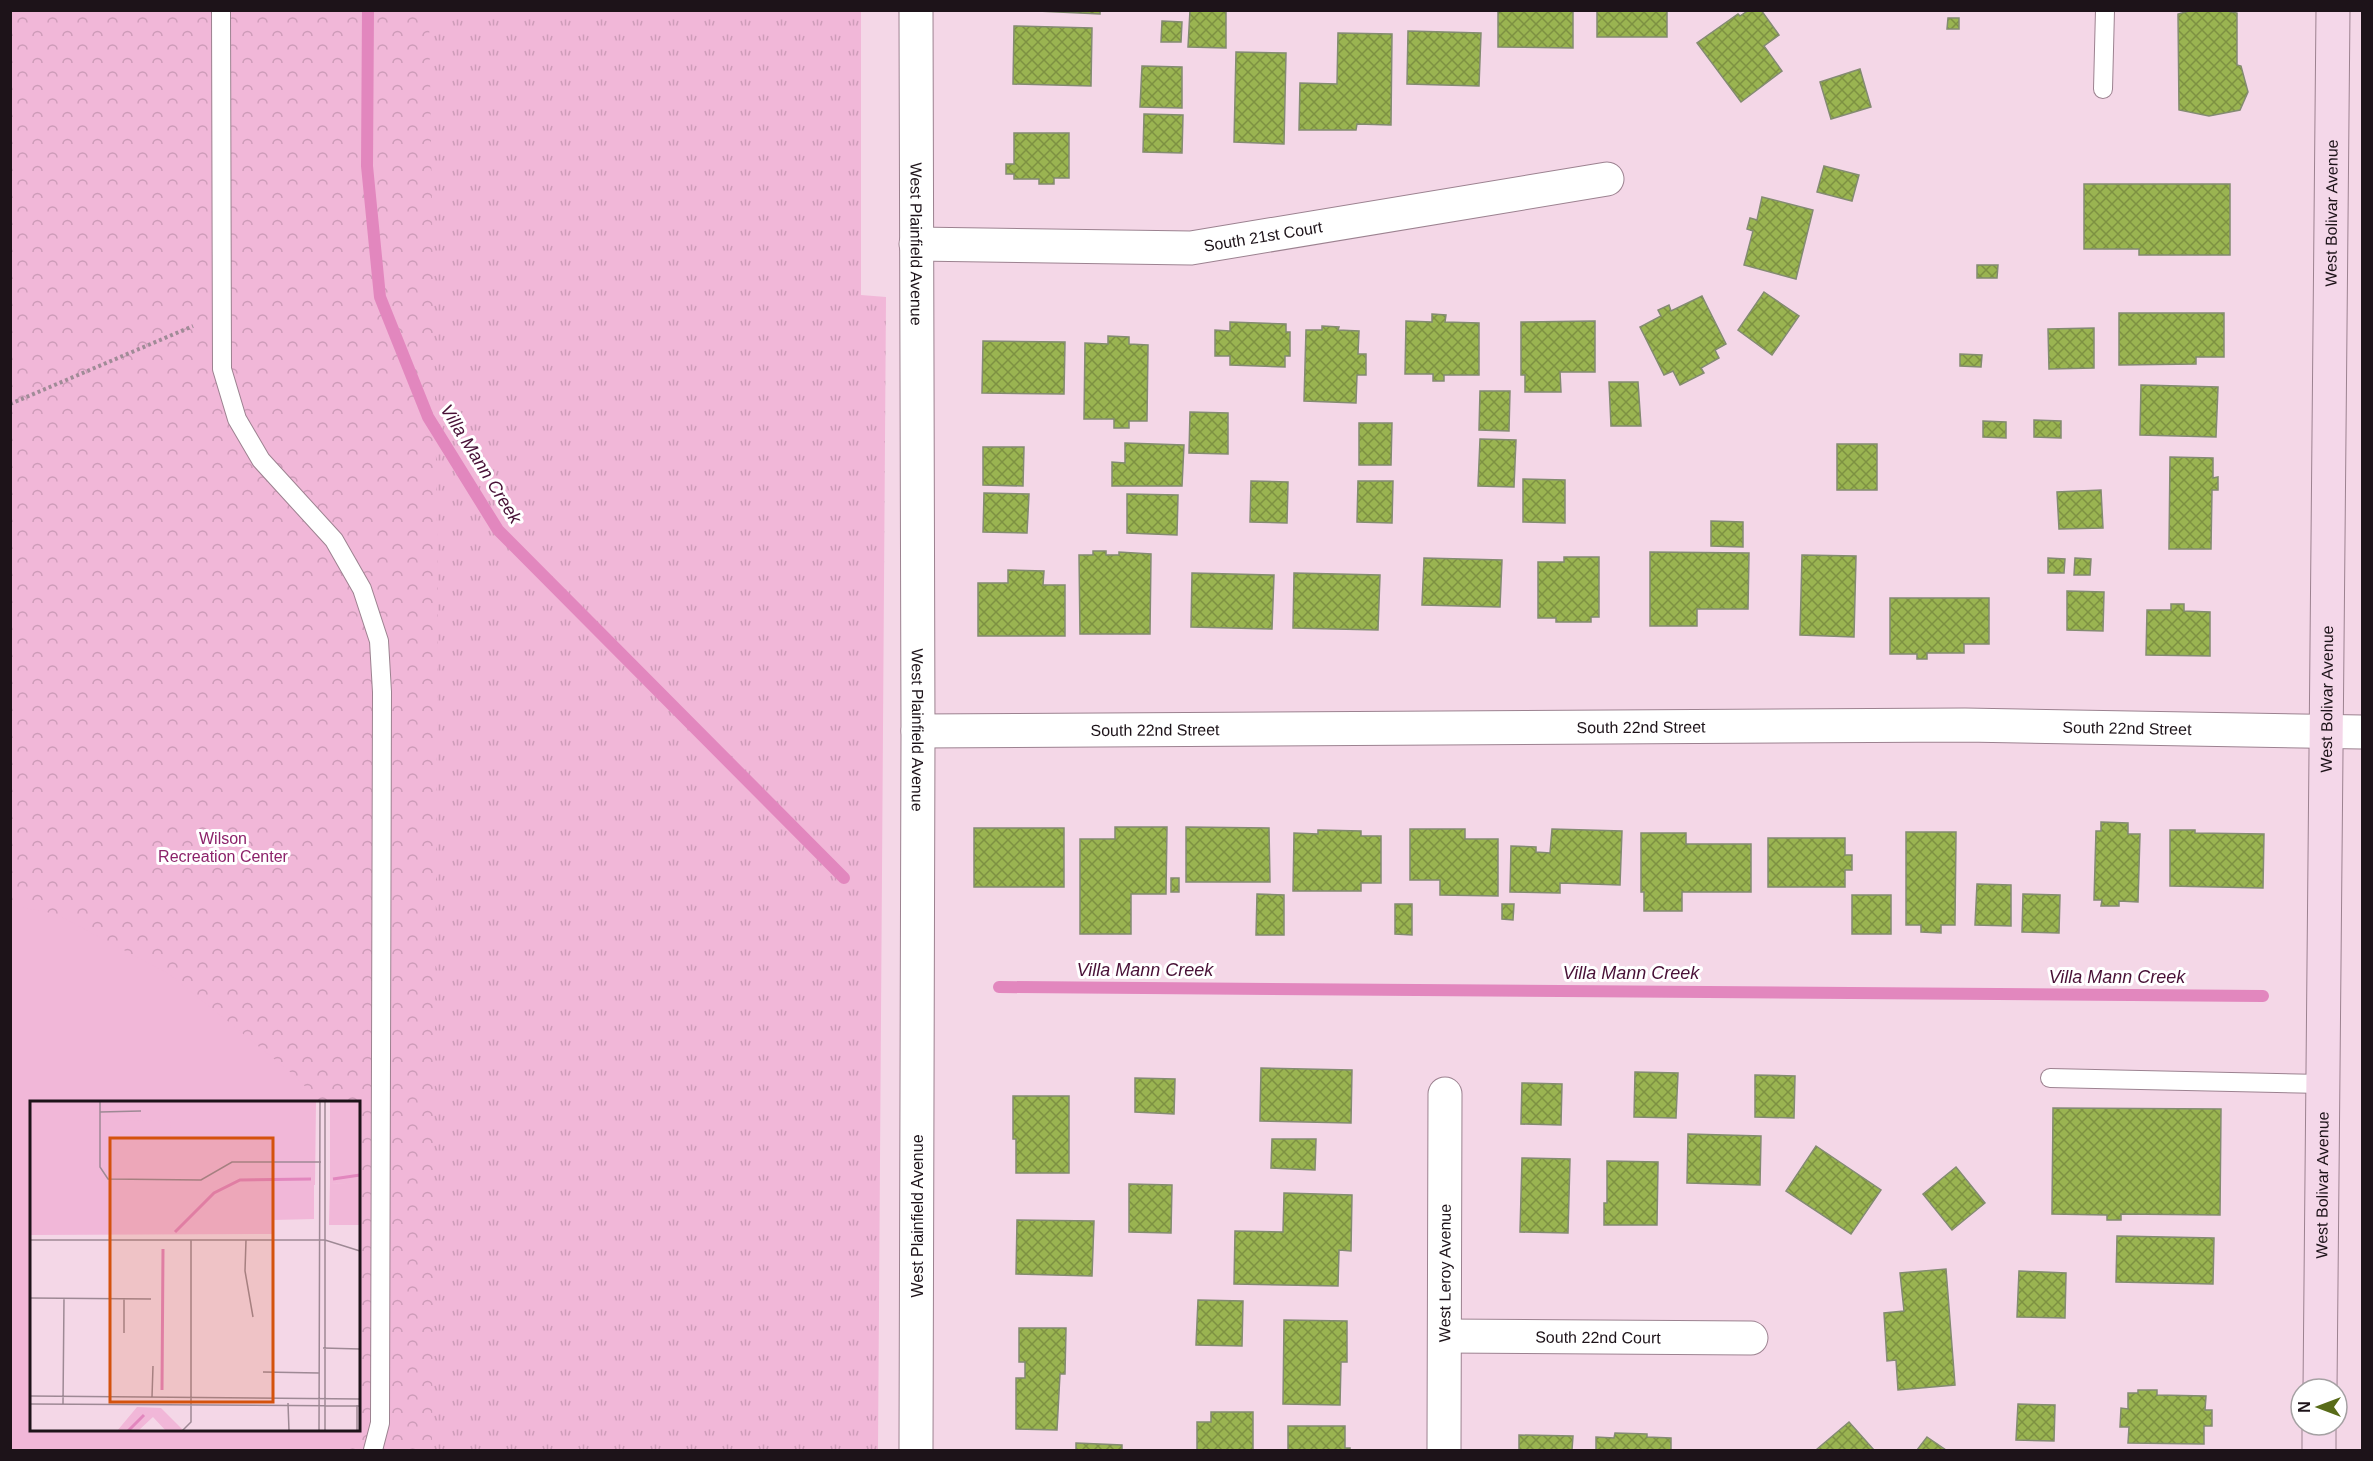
<svg xmlns="http://www.w3.org/2000/svg" width="2373" height="1461" font-family="Arial,sans-serif">
<defs>
<pattern id="grass-tufts" width="24" height="20" patternUnits="userSpaceOnUse" patternTransform="scale(1.5)"><rect width="24" height="20" fill="#f1b7d8"/><path d="M3 7l-1-3M5 7V3M7 7l1-3M15 17l-1-3M17 17v-4M19 17l1-3" fill="none" stroke="#ce9cb9"/></pattern>
<pattern id="park-crowns" width="20" height="18" patternUnits="userSpaceOnUse" patternTransform="scale(1.5)"><rect width="20" height="18" fill="#f1b7d8"/><path d="M2 6a3 3 0 1 1 6 0M12 15a3 3 0 1 1 6 0" fill="none" stroke="#ce9cb9"/></pattern>
<pattern id="building-cross-hatch" width="8" height="8" patternUnits="userSpaceOnUse" patternTransform="scale(1.5)"><rect width="8" height="8" fill="#9ab451"/><path d="M0 0l8 8M0 8l8-8" fill="none" stroke="#7d9142"/></pattern>
</defs>
<rect width="100%" height="100%" fill="#f4d7e7"/>
<polygon fill="url(#grass-tufts)" points="246,11 861,11 861,295 886,297 878,1450 398,1450"/>
<path fill="url(#park-crowns)" fill-rule="evenodd" d="M10 11H429L438 592 432 1450H11ZM32 1102H358V1430H32Z"/>
<polygon fill="#f1b7d8" points="10,905 56,914 169,974 294,1075 320,1102 32,1102 32,1430 350,1430 345,1450 11,1450"/>
<g fill="none" stroke-linecap="round" stroke-linejoin="round">
<g stroke="#e287be" stroke-width="12">
<polyline points="368,10 367,166 380,297 428,417 498,530 844,878"/>
<polyline points="999,987 2263,996"/>
</g>
</g>
<g fill="url(#building-cross-hatch)" stroke="#838b71" stroke-width="1.5">
<polygon points="1016,10 1100,10 1100,14"/>
<polygon points="1190,10 1226,10 1226,48 1188,47"/>
<polygon points="1498,10 1573,10 1573,48 1498,47"/>
<rect x="1597" y="10" width="70" height="27"/>
<polygon points="1749,10 1761,10 1779,35 1764,46 1782,71 1741,102 1697,43 1738,14 1740,16"/>
<polygon points="2193,10 2222,10 2237,13 2237,65 2241,66 2248,92 2240,110 2209,116 2179,110 2178,14"/>
<polygon points="1948,18 1959,18 1959,29 1947,29"/>
<polygon points="1162,21 1182,22 1181,42 1161,42"/>
<polygon points="1014,26 1092,28 1091,86 1013,84"/>
<polygon points="1408,31 1481,33 1479,86 1407,84"/>
<polygon points="1338,33 1392,34 1391,125 1357,124 1356,130 1299,130 1300,83 1337,84"/>
<polygon points="1236,52 1286,53 1284,144 1234,142"/>
<polygon points="1142,66 1182,67 1182,108 1140,107"/>
<polygon points="1860,69 1871,107 1831,119 1820,82"/>
<polygon points="1144,114 1183,115 1182,153 1143,152"/>
<polygon points="1014,133 1069,133 1069,178 1054,178 1054,184 1039,184 1039,179 1014,179 1014,174 1006,174 1006,164 1014,164"/>
<polygon points="1824,166 1859,175 1852,201 1817,192"/>
<polygon points="2084,184 2230,184 2230,255 2139,255 2139,249 2084,249"/>
<polygon points="1762,197 1813,210 1796,279 1744,265 1753,231 1747,229 1750,218 1757,220"/>
<polygon points="1977,265 1998,265 1997,278 1977,278"/>
<polygon points="1764,292 1799,316 1772,355 1738,330"/>
<polygon points="1702,296 1726,344 1715,350 1719,358 1701,368 1704,373 1680,385 1673,371 1664,375 1640,327 1661,316 1658,310 1669,305 1671,311"/>
<polygon points="2119,313 2224,313 2224,357 2196,357 2196,364 2119,365"/>
<polygon points="1432,314 1446,315 1445,322 1479,323 1479,375 1444,375 1444,381 1433,381 1433,374 1405,374 1406,321 1432,322"/>
<polygon points="1595,321 1595,372 1560,372 1561,392 1525,392 1525,375 1521,375 1521,322"/>
<polygon points="1230,322 1286,324 1286,332 1290,332 1290,356 1285,356 1285,367 1230,365 1230,356 1215,356 1215,330 1230,331"/>
<polygon points="1322,326 1339,327 1338,330 1359,331 1358,354 1366,354 1366,375 1357,375 1356,403 1304,401 1306,330 1322,330"/>
<polygon points="2094,328 2094,368 2049,369 2048,329"/>
<polygon points="1108,336 1129,337 1129,344 1148,345 1147,421 1129,421 1129,428 1114,428 1114,419 1084,419 1085,343 1108,344"/>
<polygon points="983,341 1065,342 1064,394 982,393"/>
<polygon points="1960,354 1982,355 1981,367 1960,366"/>
<polygon points="1609,382 1638,382 1641,426 1611,426"/>
<polygon points="2141,385 2218,387 2216,437 2140,435"/>
<polygon points="1480,391 1510,391 1509,431 1479,430"/>
<polygon points="1190,412 1228,413 1228,454 1189,453"/>
<polygon points="2034,420 2061,421 2061,438 2034,437"/>
<polygon points="1983,421 2006,422 2006,438 1983,437"/>
<polygon points="1359,423 1392,423 1391,465 1359,465"/>
<polygon points="1480,439 1516,440 1514,487 1478,486"/>
<polygon points="1125,443 1184,445 1182,486 1112,486 1112,462 1125,463"/>
<rect x="1837" y="444" width="40" height="46"/>
<polygon points="983,447 1024,447 1023,486 983,485"/>
<polygon points="2170,457 2213,458 2213,478 2218,477 2218,490 2212,490 2211,549 2169,549"/>
<polygon points="1523,479 1565,480 1565,523 1523,522"/>
<polygon points="1251,481 1288,482 1287,523 1250,522"/>
<polygon points="1358,481 1393,481 1392,523 1357,522"/>
<polygon points="2101,490 2103,528 2059,529 2057,492"/>
<polygon points="984,493 1029,494 1027,533 983,532"/>
<polygon points="1127,494 1178,495 1177,535 1127,533"/>
<polygon points="1711,521 1743,522 1743,547 1711,546"/>
<polygon points="1093,551 1106,551 1106,555 1119,555 1119,552 1151,554 1150,634 1080,634 1079,555 1093,555"/>
<polygon points="1650,552 1749,553 1748,609 1697,609 1697,626 1650,626"/>
<polygon points="1802,555 1856,556 1854,637 1800,635"/>
<polygon points="1564,557 1599,557 1599,617 1591,617 1591,622 1556,622 1556,618 1538,618 1538,562 1564,562"/>
<polygon points="1424,558 1502,560 1500,607 1422,605"/>
<polygon points="2048,558 2065,559 2064,573 2048,573"/>
<polygon points="2075,558 2091,559 2090,575 2074,575"/>
<polygon points="1008,570 1044,571 1043,585 1065,585 1065,636 978,636 978,583 1008,583"/>
<polygon points="1192,573 1274,575 1272,629 1191,627"/>
<polygon points="1294,573 1380,575 1378,630 1293,628"/>
<polygon points="2067,591 2104,592 2103,631 2067,630"/>
<polygon points="1890,598 1989,598 1989,644 1964,644 1964,653 1927,653 1927,659 1917,659 1917,654 1890,654"/>
<polygon points="2171,604 2184,604 2184,611 2210,612 2210,656 2146,655 2147,610 2171,610"/>
<polygon points="2101,822 2128,823 2128,834 2140,834 2138,902 2119,901 2119,906 2101,906 2102,900 2094,900 2096,831 2101,831"/>
<polygon points="1115,827 1167,827 1166,894 1131,894 1131,934 1080,934 1080,839 1115,839"/>
<polygon points="1186,827 1269,828 1270,882 1186,882"/>
<rect x="974" y="828" width="90" height="59"/>
<polygon points="1410,829 1465,829 1465,839 1498,839 1498,896 1440,895 1440,880 1410,880"/>
<polygon points="1552,829 1622,831 1620,885 1560,883 1560,893 1510,892 1511,846 1536,847 1536,852 1550,853"/>
<polygon points="1318,830 1361,831 1361,836 1381,836 1381,883 1361,883 1361,891 1293,891 1294,833 1318,834"/>
<polygon points="2170,830 2195,830 2195,833 2264,834 2263,888 2170,886"/>
<polygon points="1906,832 1956,832 1955,925 1941,925 1941,933 1921,932 1921,925 1906,925"/>
<polygon points="1641,833 1686,833 1686,844 1751,844 1751,892 1682,892 1682,911 1644,911 1644,892 1641,892"/>
<polygon points="1768,838 1845,838 1845,855 1852,855 1852,870 1845,870 1845,887 1768,887"/>
<rect x="1171" y="878" width="8" height="14"/>
<polygon points="1977,884 2011,885 2011,926 1975,925"/>
<polygon points="1257,894 1284,895 1284,935 1256,935"/>
<polygon points="2023,894 2060,895 2059,933 2022,932"/>
<rect x="1852" y="895" width="39" height="39"/>
<polygon points="1395,904 1412,904 1412,935 1395,934"/>
<polygon points="1502,904 1514,904 1513,920 1502,919"/>
<polygon points="1261,1068 1352,1070 1351,1123 1260,1121"/>
<polygon points="1635,1072 1678,1073 1676,1118 1634,1117"/>
<polygon points="1755,1075 1795,1076 1794,1118 1755,1117"/>
<polygon points="1135,1078 1175,1079 1174,1114 1135,1112"/>
<polygon points="1522,1083 1562,1084 1561,1125 1521,1124"/>
<polygon points="1013,1096 1069,1096 1069,1173 1016,1173 1016,1139 1013,1139"/>
<polygon points="2053,1108 2221,1109 2220,1215 2121,1214 2121,1220 2107,1220 2107,1215 2052,1214"/>
<polygon points="1688,1134 1761,1136 1760,1185 1687,1183"/>
<polygon points="1272,1139 1316,1139 1315,1170 1271,1168"/>
<polygon points="1816,1146 1881,1190 1851,1234 1786,1191"/>
<polygon points="1522,1158 1570,1159 1568,1233 1520,1232"/>
<polygon points="1607,1161 1658,1162 1657,1225 1604,1225 1604,1203 1607,1203"/>
<polygon points="1956,1167 1985,1203 1952,1230 1923,1194"/>
<polygon points="1129,1184 1172,1185 1171,1233 1129,1232"/>
<polygon points="1284,1193 1352,1195 1351,1251 1339,1250 1338,1286 1234,1284 1235,1231 1283,1232"/>
<polygon points="1017,1220 1094,1221 1092,1276 1016,1274"/>
<polygon points="2117,1236 2214,1238 2213,1284 2116,1282"/>
<polygon points="1946,1269 1955,1385 1898,1390 1896,1360 1887,1361 1884,1313 1904,1311 1900,1273"/>
<polygon points="2019,1271 2066,1273 2065,1318 2017,1317"/>
<polygon points="1198,1300 1243,1301 1242,1346 1196,1345"/>
<polygon points="1284,1320 1347,1321 1347,1362 1341,1362 1340,1405 1283,1404"/>
<polygon points="1019,1328 1066,1328 1065,1374 1060,1374 1057,1430 1016,1429 1016,1378 1025,1378 1025,1362 1019,1362"/>
<polygon points="2138,1390 2157,1390 2157,1395 2206,1396 2205,1410 2212,1410 2212,1426 2204,1426 2204,1444 2128,1443 2129,1427 2120,1427 2121,1408 2128,1409 2128,1393 2138,1393"/>
<polygon points="2018,1404 2055,1405 2054,1441 2016,1440"/>
<polygon points="1211,1412 1253,1412 1253,1450 1197,1450 1197,1422 1211,1422"/>
<polygon points="1849,1422 1874,1450 1816,1450"/>
<polygon points="1288,1426 1345,1426 1345,1448 1350,1448 1350,1450 1288,1450"/>
<polygon points="1615,1433 1647,1434 1647,1437 1671,1438 1671,1450 1596,1450 1596,1437 1614,1438"/>
<polygon points="1519,1435 1573,1436 1572,1450 1519,1450"/>
<polygon points="1927,1437 1946,1450 1917,1450"/>
<polygon points="1076,1443 1122,1445 1122,1450 1076,1450"/>
</g>
<g fill="none" stroke-linecap="round" stroke-linejoin="round">
<g stroke="#9c8290" stroke-width="20">
<g id="lane">
<polyline points="221,10 222,369 237,419 261,460 334,540 362,589 379,641 382,692 380,1423 373,1450"/>
<polyline points="2103,89 2105,10"/>
<polyline points="2050,1078 2323,1084"/>
</g>
</g>
<g stroke="#9c8290" stroke-width="35">
<g id="street">
<path id="s1" d="M916 10 918 731 916 1450"/>
<path id="s2" d="M916 244 1191 248 1607 179"/>
<path id="s3" d="M918 731 1965 725 2362 732"/>
<path id="s4" d="M1445 1336 1751 1338"/>
<path id="s5" d="M1444 1450 1445 1094"/>
</g>
</g>
<g stroke="#9c8290" stroke-width="35">
<g id="secondary">
<path id="s6" d="M2320 1389 2333 10"/>
<polyline points="2319,1450 2319,1425"/>
</g>
</g>
<polyline stroke="#a08b97" stroke-width="4" stroke-dasharray="3 3" stroke-linecap="butt" points="10,404 193,326"/>
<use href="#lane" stroke="#fff" stroke-width="18"/>
<use href="#street" stroke="#fff" stroke-width="33"/>
<use href="#secondary" stroke="#f4d7e9" stroke-width="33"/>
</g>
<g text-anchor="middle" dominant-baseline="central" stroke-width="6" stroke-linejoin="round" paint-order="stroke">
<g font-size="16" fill="#1d1319" stroke="#fff">
<text stroke="none"><textPath href="#s6" startOffset="1176">West Bolivar Avenue</textPath></text>
<text stroke="none"><textPath href="#s2" startOffset="348">South 21st Court</textPath></text>
<text stroke="none"><textPath href="#s1" startOffset="234">West Plainfield Avenue</textPath></text>
<text stroke="none"><textPath href="#s6" startOffset="690">West Bolivar Avenue</textPath></text>
<text stroke="none"><textPath href="#s3" startOffset="723">South 22nd Street</textPath></text>
<text stroke="none"><textPath href="#s3" startOffset="1209">South 22nd Street</textPath></text>
<text stroke="none"><textPath href="#s1" startOffset="720">West Plainfield Avenue</textPath></text>
<text stroke="none"><textPath href="#s3" startOffset="237">South 22nd Street</textPath></text>
<text stroke="none"><textPath href="#s6" startOffset="204">West Bolivar Avenue</textPath></text>
<text transform="translate(917 1216) rotate(-90)">West Plainfield Avenue</text>
<text stroke="none"><textPath href="#s5" startOffset="177">West Leroy Avenue</textPath></text>
<text stroke="none"><textPath href="#s4" startOffset="153">South 22nd Court</textPath></text>
</g>
<g font-size="16" fill="#8c226a" stroke="#fff">
<text x="223" y="838">Wilson<tspan x="223" dy="18">Recreation Center</tspan></text>
</g>
<g font-size="18" font-style="italic" fill="#481036" stroke="#fff">
<text transform="translate(481 464) rotate(58)">Villa Mann Creek</text>
<text x="1145" y="970">Villa Mann Creek</text>
<text x="1631" y="973">Villa Mann Creek</text>
<text x="2117" y="977">Villa Mann Creek</text>
</g>
</g>
<g transform="translate(30 1101)">
<rect width="330" height="330" fill="#f4d7e7"/>
<path d="M284 64V118L244 119V133L0 134V84ZM330 81V124H299L300 83Z" fill="#f1b7d8"/>
<path d="M0 0H286L285 84H0ZM300 0H330V82L300 83ZM107 306 131 307 154 330H136L123 316 108 330H87Z" fill="#f1b7d8"/>
<path d="M140 19 141 43 117 75 78 74V23L81 20Z" fill="#f1b7d8"/>
<path fill="none" stroke="#e287be" stroke-width="3" d="M303 78 330 74M145 131 184 92 210 79 281 78M132 289 133 148M98 330 114 314"/>
<path fill="none" stroke="#9e8995" stroke-width="1.5" d="M70 0V66L78 78 171 79 202 61H291M70 11 111 10M0 139H295L330 150M216 139 215 170 223 216M0 197 121 198M94 232V198M293 247 330 248M233 271 289 272M0 295 330 298M122 296 123 265M258 302 259 330M0 303 330 305M33 303 34 197M327 304V330M152 330 161 321V139M289 330 290 0M295 330V0"/>
<path fill="#d4520d" fill-opacity="0.15" stroke="#d4520d" stroke-width="3" d="M80 37H243V301H80Z"/>
<rect width="330" height="330" fill="none" stroke="#1d1319" stroke-width="3"/>
</g>
<rect width="2373" height="1461" fill="none" stroke="#1d1319" stroke-width="24"/>
<g transform="translate(2319 1407) rotate(270)"><circle r="28" fill="#ffffff" stroke="#a5a1a3" stroke-width="1.5"/>
<path d="M0-4.5L10 22L0 15L-10 22Z" fill="#586b18"/>
<text y="-9" font-size="16" font-weight="bold" text-anchor="middle" fill="#1d1319">N</text>
</g>
</svg>
